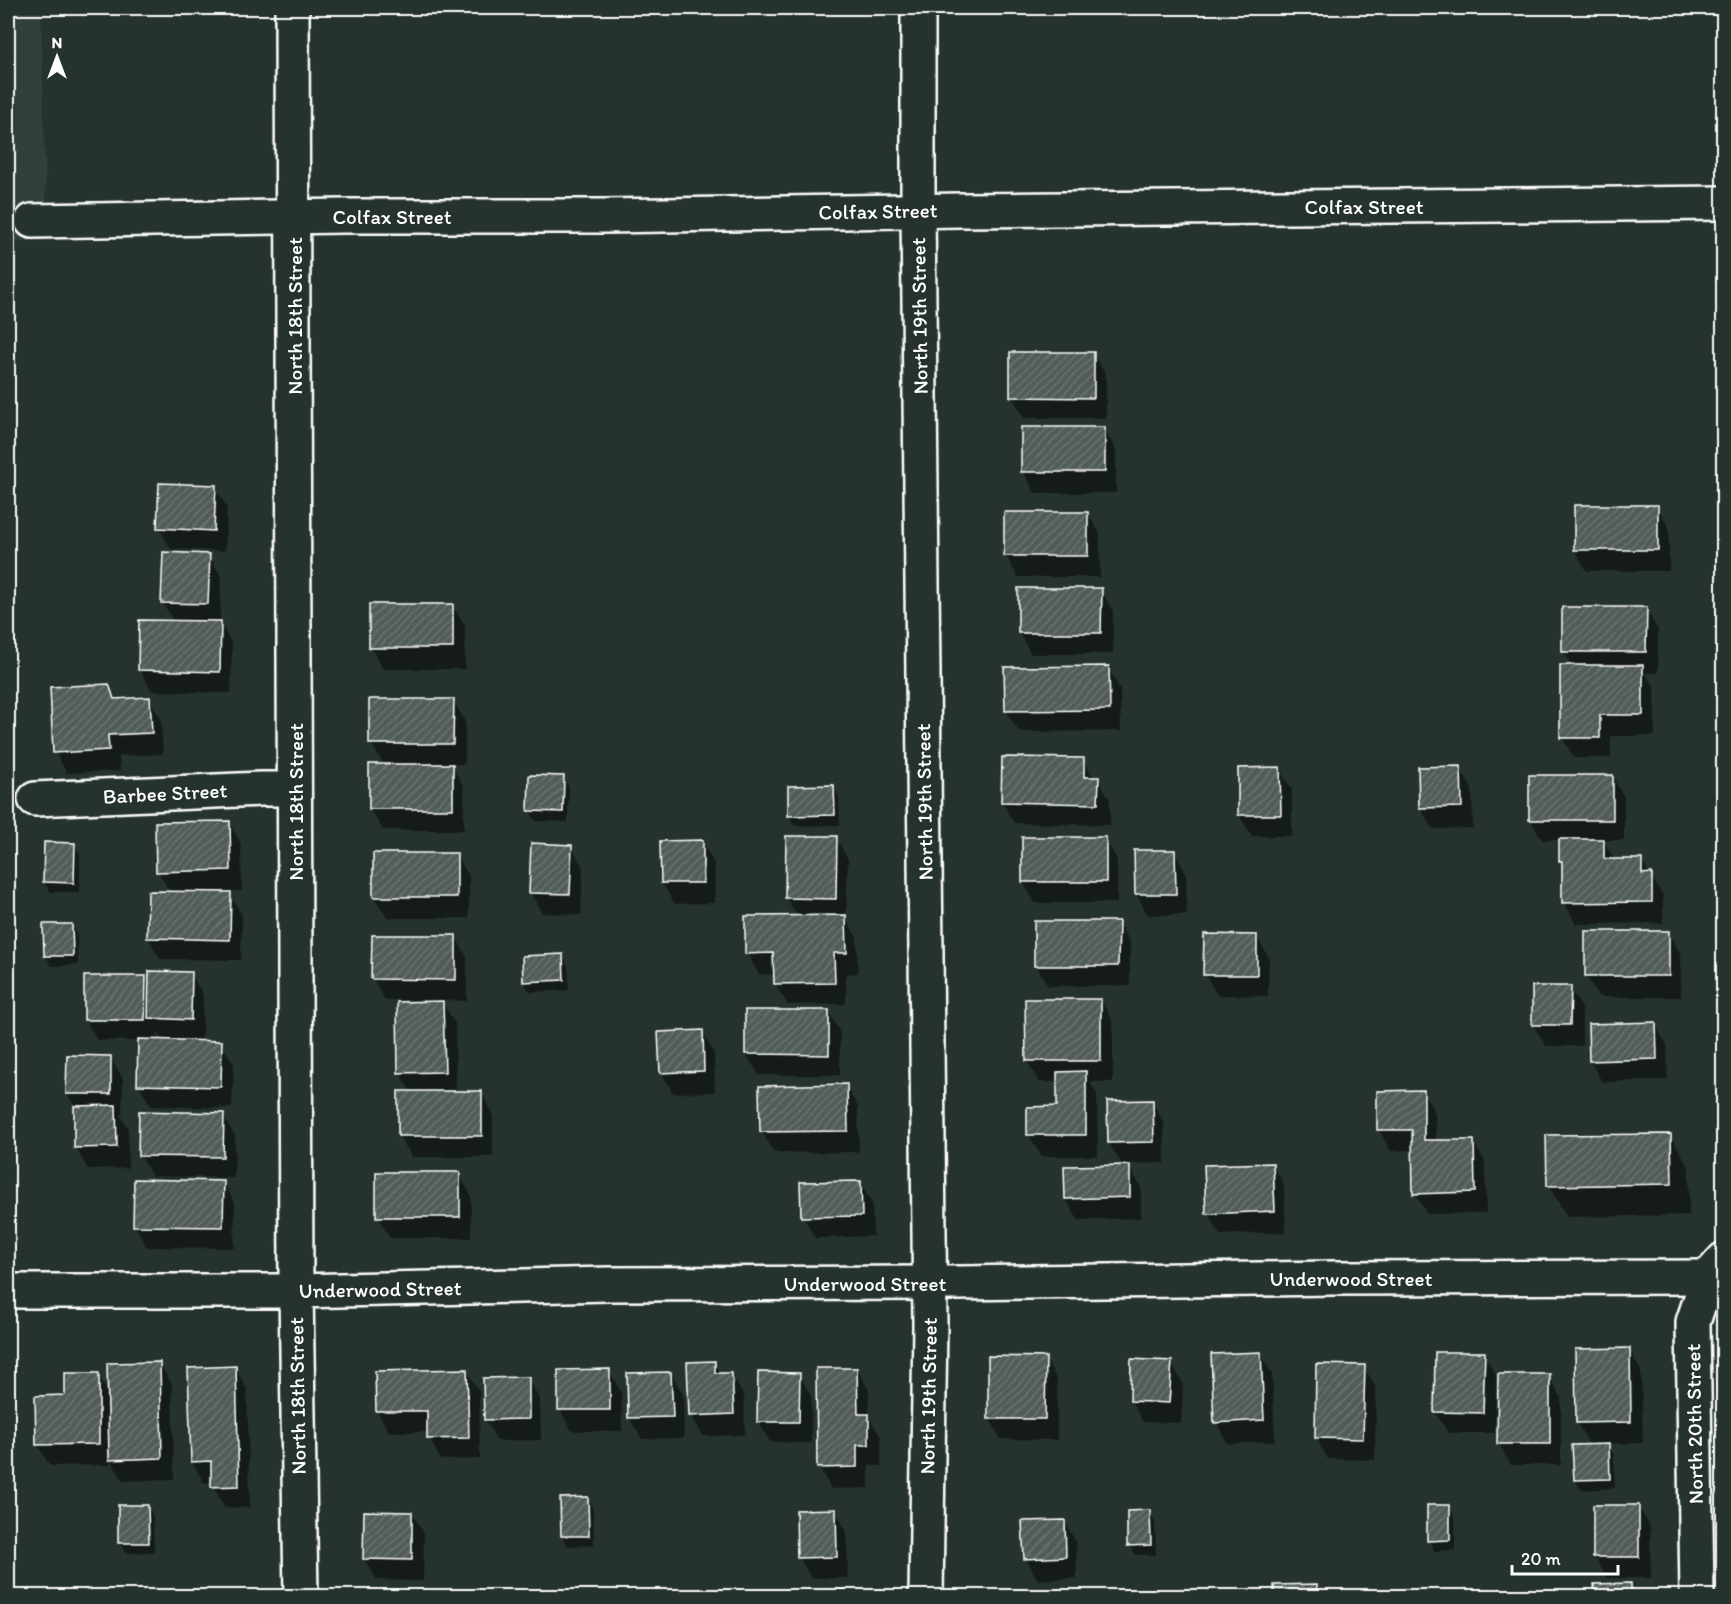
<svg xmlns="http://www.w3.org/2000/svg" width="1731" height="1604" font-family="Itim,sans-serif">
<defs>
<pattern id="building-hatch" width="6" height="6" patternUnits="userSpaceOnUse" patternTransform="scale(1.5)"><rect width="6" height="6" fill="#515c57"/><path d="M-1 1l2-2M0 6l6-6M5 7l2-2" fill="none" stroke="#6b7470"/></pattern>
</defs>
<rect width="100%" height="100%" fill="#26332d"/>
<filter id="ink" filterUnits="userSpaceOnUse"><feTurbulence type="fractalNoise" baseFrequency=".0167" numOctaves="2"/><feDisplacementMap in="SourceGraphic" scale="12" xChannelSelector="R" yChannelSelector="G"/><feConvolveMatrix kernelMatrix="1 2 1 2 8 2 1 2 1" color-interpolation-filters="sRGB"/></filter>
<g filter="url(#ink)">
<polygon fill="#333f3a" points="8,8 41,8 47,241 8,241"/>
<g fill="#0007" fill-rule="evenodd">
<polygon points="1093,354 1106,375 1106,418 1024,418 1012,397"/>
<polygon points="1104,429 1116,450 1116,493 1035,493 1023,471"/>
<polygon points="215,487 227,508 225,551 171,549 159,528"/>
<polygon points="1657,506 1669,528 1669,571 1587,571 1575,550"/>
<polygon points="1087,513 1100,534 1100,577 1018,577 1006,556"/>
<polygon points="209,555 221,576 220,623 232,644 231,693 152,691 140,670 174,622 163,603"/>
<polygon points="1101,590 1113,611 1113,654 1031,654 1019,633"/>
<polygon points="452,605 465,626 465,669 383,669 371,648"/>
<polygon points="1646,609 1658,630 1658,673 1646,673 1655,688 1655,736 1611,736 1611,758 1574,758 1562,737 1572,667 1564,652"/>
<polygon points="1108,668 1120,689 1121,731 1019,732 1006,711"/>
<polygon points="108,686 116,700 149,698 161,719 163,754 119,756 120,771 67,773 55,752"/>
<polygon points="453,700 465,721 465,764 451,764 464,787 464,830 383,830 370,809 384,765 371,743"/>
<polygon points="1083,760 1094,778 1098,778 1110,800 1110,825 1014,823 1002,802"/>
<polygon points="1460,768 1472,789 1473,828 1433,829 1420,807"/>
<polygon points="1239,769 1279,769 1292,790 1292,836 1252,836 1239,815"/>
<polygon points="1612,776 1624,797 1624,840 1603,840 1615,860 1641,860 1663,896 1663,923 1576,924 1564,903 1563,866 1560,861 1560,840 1542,840 1530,819"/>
<polygon points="563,777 569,787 568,822 535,821 530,811"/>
<polygon points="833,787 839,797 840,825 795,826 789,816"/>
<polygon points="229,822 241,844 242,891 228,891 242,915 241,960 160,959 148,937 170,893 158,871"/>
<polygon points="836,838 848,859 846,919 857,938 858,973 846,974 846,1004 788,1005 775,984 775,974 759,975 747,953 798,917 786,898"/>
<polygon points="1105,839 1117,860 1117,903 1035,903 1023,882"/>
<polygon points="702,842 714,863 715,903 675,904 662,883"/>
<polygon points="75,844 80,854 80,892 50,892 44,882"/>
<polygon points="571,846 583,867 581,915 542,913 530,892"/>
<polygon points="1174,851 1186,873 1187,915 1148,915 1136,894"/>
<polygon points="456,854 469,876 469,918 387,918 374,897"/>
<polygon points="1118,922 1130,943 1130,986 1048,986 1036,965"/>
<polygon points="71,925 77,935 78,965 51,966 46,956"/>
<polygon points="1668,933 1681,954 1681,997 1599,997 1586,976"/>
<polygon points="455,936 467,957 467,1001 441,1000 455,1024 456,1092 481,1092 493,1114 493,1157 412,1157 399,1136 411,1092 399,1072 428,1000 385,1000 373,979"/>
<polygon points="1257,937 1269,958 1268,996 1217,995 1205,974"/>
<polygon points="563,956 568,966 569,990 530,992 524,982"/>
<path d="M191 974 203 995 202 1042 221 1043 234 1064 232 1108 151 1106 139 1085 140 1041 97 1040 85 1019 145 978 150 987ZM157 1031 163 1041H157Z"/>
<polygon points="1570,988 1582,1009 1582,1046 1546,1046 1533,1025"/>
<polygon points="1101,1000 1113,1022 1113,1082 1090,1082 1097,1094 1098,1156 1041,1156 1029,1135 1028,1108 1058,1108 1058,1082 1039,1082 1027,1061"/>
<polygon points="828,1011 840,1032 840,1075 759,1075 746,1054"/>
<polygon points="1655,1024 1667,1045 1668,1080 1602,1082 1590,1061"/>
<polygon points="702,1032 714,1053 715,1092 673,1093 661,1072"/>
<polygon points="110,1057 123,1079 122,1115 120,1115 128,1128 128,1168 88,1169 76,1148 75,1107 67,1094"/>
<polygon points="846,1086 858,1107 859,1152 774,1153 762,1132 761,1087"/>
<polygon points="1423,1092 1435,1113 1436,1142 1473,1141 1485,1162 1486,1213 1427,1214 1415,1193 1414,1150 1391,1151 1379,1130"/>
<polygon points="1152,1101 1164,1123 1165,1163 1127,1164 1141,1187 1141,1218 1078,1220 1066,1199 1123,1166 1109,1143"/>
<polygon points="223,1115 235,1136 234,1178 152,1176 140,1155"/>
<polygon points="1670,1135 1689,1167 1689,1215 1567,1217 1548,1185"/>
<polygon points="1272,1164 1284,1185 1286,1232 1220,1235 1208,1213"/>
<polygon points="459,1174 471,1195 471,1238 390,1238 378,1216"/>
<polygon points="223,1182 235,1203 234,1248 147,1247 135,1226"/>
<polygon points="860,1183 872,1204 873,1236 815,1238 803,1216"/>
<polygon points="1629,1349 1641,1371 1643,1443 1607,1444 1614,1455 1615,1488 1581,1490 1575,1479 1590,1446 1577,1423"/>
<polygon points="1260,1353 1272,1374 1275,1441 1228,1444 1216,1422"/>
<polygon points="1484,1354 1496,1375 1495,1433 1448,1433 1435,1412"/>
<polygon points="1045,1358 1057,1380 1057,1440 1001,1439 989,1418"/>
<polygon points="1171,1362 1183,1384 1181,1423 1143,1422 1131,1400"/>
<polygon points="159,1363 172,1384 174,1479 123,1481 110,1459 110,1465 50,1466 37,1444 67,1397 98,1374 109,1395"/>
<polygon points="714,1363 721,1375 731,1374 744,1396 745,1435 703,1436 691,1415"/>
<polygon points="1364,1367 1376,1388 1375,1460 1328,1459 1316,1438"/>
<polygon points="235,1368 247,1389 250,1507 225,1508 213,1486 212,1482 204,1483 192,1462"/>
<polygon points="857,1369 869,1390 869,1417 881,1437 881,1466 869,1466 869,1488 831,1489 819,1467"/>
<polygon points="466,1370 479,1391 480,1459 441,1460 429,1438 429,1432 389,1432 377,1411 377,1372"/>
<polygon points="609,1371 621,1392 622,1431 572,1431 560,1410"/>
<polygon points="671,1373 683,1394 684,1438 642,1439 629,1418"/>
<polygon points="799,1374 811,1396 811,1443 770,1442 758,1421"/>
<polygon points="1549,1376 1561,1397 1561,1465 1511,1465 1499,1444"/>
<polygon points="8,1378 13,1388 12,1501 8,1501"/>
<polygon points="528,1379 540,1400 541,1440 497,1441 485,1420"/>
<polygon points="588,1498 593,1509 594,1545 568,1546 562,1536"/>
<polygon points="148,1506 153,1516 154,1552 125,1553 120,1543"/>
<polygon points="1638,1506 1650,1527 1651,1578 1607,1578 1595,1557"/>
<polygon points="1449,1507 1455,1517 1455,1550 1434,1551 1429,1540"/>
<polygon points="835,1510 847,1532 848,1578 811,1578 799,1557"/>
<polygon points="1150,1512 1155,1522 1156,1555 1135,1555 1129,1545"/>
<polygon points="412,1513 424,1534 423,1581 377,1580 364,1559"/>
<polygon points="1064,1521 1076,1542 1077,1578 1038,1580 1026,1559"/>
<polygon points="1596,1585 1630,1585 1637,1596 1596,1596"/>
<polygon points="1316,1586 1323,1596 1276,1596 1275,1587"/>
<polygon points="845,1591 848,1596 806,1596 806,1592"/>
<polygon points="190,1593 244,1595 244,1596 190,1596"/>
</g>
<g fill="url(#building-hatch)" stroke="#fff" stroke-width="1.5">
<polygon points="1010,352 1094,352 1094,398 1010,397"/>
<rect x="1021" y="427" width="84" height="45"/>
<polygon points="159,483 216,485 214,531 157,528"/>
<rect x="1574" y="505" width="84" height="45"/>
<rect x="1004" y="512" width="84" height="44"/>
<polygon points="163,552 210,554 208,604 161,603"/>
<polygon points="1018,588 1102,588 1101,633 1018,633"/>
<rect x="369" y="604" width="84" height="44"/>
<polygon points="1562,607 1647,607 1646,652 1562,652"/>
<polygon points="139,620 221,621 220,672 138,670"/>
<polygon points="1560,665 1643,665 1643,715 1600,715 1600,738 1560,738"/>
<polygon points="1109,666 1110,710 1005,711 1004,667"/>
<polygon points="109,684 114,699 150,697 152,733 108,735 109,750 53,753 50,687"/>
<polygon points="369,699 454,699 453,744 369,744"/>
<polygon points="1002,757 1084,758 1084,777 1099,777 1098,804 1001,802"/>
<rect x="369" y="764" width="84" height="45"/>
<polygon points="1461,766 1462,807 1419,808 1418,767"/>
<polygon points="1280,767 1281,815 1238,815 1238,768"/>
<polygon points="529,775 564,776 563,812 528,811"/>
<rect x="1529" y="775" width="84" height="45"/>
<polygon points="834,785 835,815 788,816 788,786"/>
<polygon points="230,821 231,870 156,872 155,822"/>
<polygon points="786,836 837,836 836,899 785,898"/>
<rect x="1022" y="837" width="84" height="45"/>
<polygon points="1559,839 1604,839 1604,859 1642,859 1642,874 1652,873 1652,902 1562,903 1562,861 1559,861"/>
<polygon points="703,840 703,883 661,883 660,841"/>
<polygon points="44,842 75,843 74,883 43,882"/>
<polygon points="531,843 572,845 570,894 529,893"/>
<polygon points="1134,850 1175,850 1176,894 1135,894"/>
<rect x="373" y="853" width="84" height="44"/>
<polygon points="148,891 231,892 230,940 147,938"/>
<polygon points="846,915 847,953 834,953 835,983 774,984 773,953 745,954 745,916"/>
<polygon points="1034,921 1119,921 1118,966 1034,966"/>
<polygon points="43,924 72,924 73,956 44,956"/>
<rect x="1585" y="931" width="84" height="45"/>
<polygon points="1204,934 1257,935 1257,975 1203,975"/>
<polygon points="372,935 456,935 456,980 371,979"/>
<polygon points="563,954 564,980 523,982 522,956"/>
<polygon points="149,971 192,972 191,1020 148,1018"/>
<polygon points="84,976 146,976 145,1020 84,1020"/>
<polygon points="1532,986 1571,986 1570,1025 1532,1025"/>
<polygon points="1025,999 1101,999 1101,1061 1026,1061"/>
<polygon points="443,1001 445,1072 398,1073 397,1002"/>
<polygon points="745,1010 829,1010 829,1055 745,1054"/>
<polygon points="1656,1022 1657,1059 1589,1061 1588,1024"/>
<polygon points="703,1030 704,1071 660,1073 658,1032"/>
<polygon points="138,1039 222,1041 221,1087 137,1085"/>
<polygon points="67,1055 111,1056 111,1094 66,1094"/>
<polygon points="1086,1071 1086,1135 1027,1135 1027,1107 1057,1106 1057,1072"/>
<polygon points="847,1084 848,1131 760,1132 759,1086"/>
<polygon points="1424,1090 1424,1140 1474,1140 1475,1192 1413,1194 1412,1130 1377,1130 1377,1091"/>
<rect x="398" y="1091" width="84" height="45"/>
<polygon points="1153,1100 1154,1142 1108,1143 1107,1101"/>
<polygon points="116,1105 117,1147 74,1148 74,1106"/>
<polygon points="139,1111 224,1113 223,1157 138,1156"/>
<polygon points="1671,1134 1672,1184 1547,1186 1546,1135"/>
<polygon points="1273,1163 1275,1211 1206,1214 1204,1165"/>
<polygon points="1130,1165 1130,1197 1065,1199 1064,1166"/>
<rect x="376" y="1172" width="84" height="45"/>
<polygon points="134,1179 224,1181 223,1227 133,1226"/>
<polygon points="861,1181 862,1216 801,1217 800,1182"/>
<polygon points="1630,1348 1631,1422 1576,1423 1575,1349"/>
<polygon points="1261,1352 1264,1420 1214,1423 1211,1354"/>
<polygon points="1435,1352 1485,1352 1483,1413 1434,1412"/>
<polygon points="988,1356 1046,1357 1045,1419 988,1419"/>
<polygon points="1131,1359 1172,1361 1169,1403 1130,1401"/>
<polygon points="715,1361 715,1373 732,1373 734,1414 689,1416 687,1362"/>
<polygon points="160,1362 162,1458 109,1460 107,1363"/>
<polygon points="1316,1364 1365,1365 1363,1439 1315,1438"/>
<polygon points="236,1366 239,1486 211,1487 211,1461 191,1462 188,1368"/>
<polygon points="816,1368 857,1368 858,1414 869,1414 869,1445 857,1445 857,1467 817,1468"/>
<polygon points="467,1369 469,1438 427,1439 427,1411 376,1411 375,1371"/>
<polygon points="610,1369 610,1410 558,1410 558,1370"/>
<polygon points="671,1372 673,1417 628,1418 627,1373"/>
<polygon points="758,1372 800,1373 799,1422 757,1422"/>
<polygon points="65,1373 99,1373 99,1444 36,1445 35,1396 65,1395"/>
<polygon points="1498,1374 1550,1374 1550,1444 1497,1444"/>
<polygon points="529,1377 529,1419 484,1420 483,1378"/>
<polygon points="1609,1444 1610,1479 1574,1480 1572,1445"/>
<polygon points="588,1497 589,1536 561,1536 560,1498"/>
<polygon points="118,1505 148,1505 149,1543 118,1543"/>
<polygon points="1427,1505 1450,1505 1450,1540 1427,1541"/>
<rect x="1593" y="1505" width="46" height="52"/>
<polygon points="836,1509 837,1557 797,1558 796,1510"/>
<polygon points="1150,1510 1151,1545 1127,1546 1127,1511"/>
<polygon points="364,1511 412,1512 412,1560 363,1559"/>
<polygon points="1065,1520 1066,1557 1024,1559 1022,1521"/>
<polygon points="1631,1583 1631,1596 1595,1596 1594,1584"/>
<polygon points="1317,1584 1318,1596 1274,1596 1274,1585"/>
<polygon points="846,1590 846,1596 804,1596 804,1591"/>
<polygon points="188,1592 245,1594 245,1596 188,1596"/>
</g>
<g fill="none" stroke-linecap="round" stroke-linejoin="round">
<g stroke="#fff" stroke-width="38">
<g id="minor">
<polyline points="918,8 918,211 930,1325 926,1596"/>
<polyline points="32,221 345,216 605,216 961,210 1724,203"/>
<polyline points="35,799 261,789 294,789"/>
<polyline points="1697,1596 1693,1322 1708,1277 1724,1259"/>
</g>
</g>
<g stroke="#fff" stroke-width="38">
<g id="tertiary">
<polyline points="292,8 296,1291 301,1596"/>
<polyline points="8,1291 296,1291 609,1284 959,1283 1333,1278 1724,1277"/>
</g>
</g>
<use href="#minor" stroke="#26332d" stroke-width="33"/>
<use href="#tertiary" stroke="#26332d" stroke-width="33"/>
</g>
</g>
<g text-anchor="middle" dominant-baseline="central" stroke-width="4.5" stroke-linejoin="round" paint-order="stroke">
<g font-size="21" fill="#fff" stroke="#26332d">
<text x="1364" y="206">Colfax Street</text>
<text transform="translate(878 211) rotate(-1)">Colfax Street</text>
<text x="392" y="216">Colfax Street</text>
<text transform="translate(294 316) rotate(-90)">North 18th Street</text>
<text transform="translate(919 316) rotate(-91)">North 19th Street</text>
<text transform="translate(165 793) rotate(-3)">Barbee Street</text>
<text transform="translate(295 802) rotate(-90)">North 18th Street</text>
<text transform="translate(924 802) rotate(-91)">North 19th Street</text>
<text x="1351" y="1278">Underwood Street</text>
<text x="865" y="1283">Underwood Street</text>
<text transform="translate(380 1289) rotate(-1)">Underwood Street</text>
<text transform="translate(297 1396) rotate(-91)">North 18th Street</text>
<text transform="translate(928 1396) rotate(-89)">North 19th Street</text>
<text transform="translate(1694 1424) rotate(-91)">North 20th Street</text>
</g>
</g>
<rect width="1731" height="1604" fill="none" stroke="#26332d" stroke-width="30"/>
<rect x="15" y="15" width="1701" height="1574" fill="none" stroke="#fff" stroke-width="2" filter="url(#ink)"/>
<g transform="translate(57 57)" stroke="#26332d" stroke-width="4.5" paint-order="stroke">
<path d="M0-4.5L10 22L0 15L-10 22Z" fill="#ffffff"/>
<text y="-9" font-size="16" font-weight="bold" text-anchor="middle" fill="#ffffff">N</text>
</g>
<path d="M1512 1565v9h106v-9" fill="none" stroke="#ffffff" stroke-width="3"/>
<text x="1521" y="1565" font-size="18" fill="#ffffff" stroke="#26332d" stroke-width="4.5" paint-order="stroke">20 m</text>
</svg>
